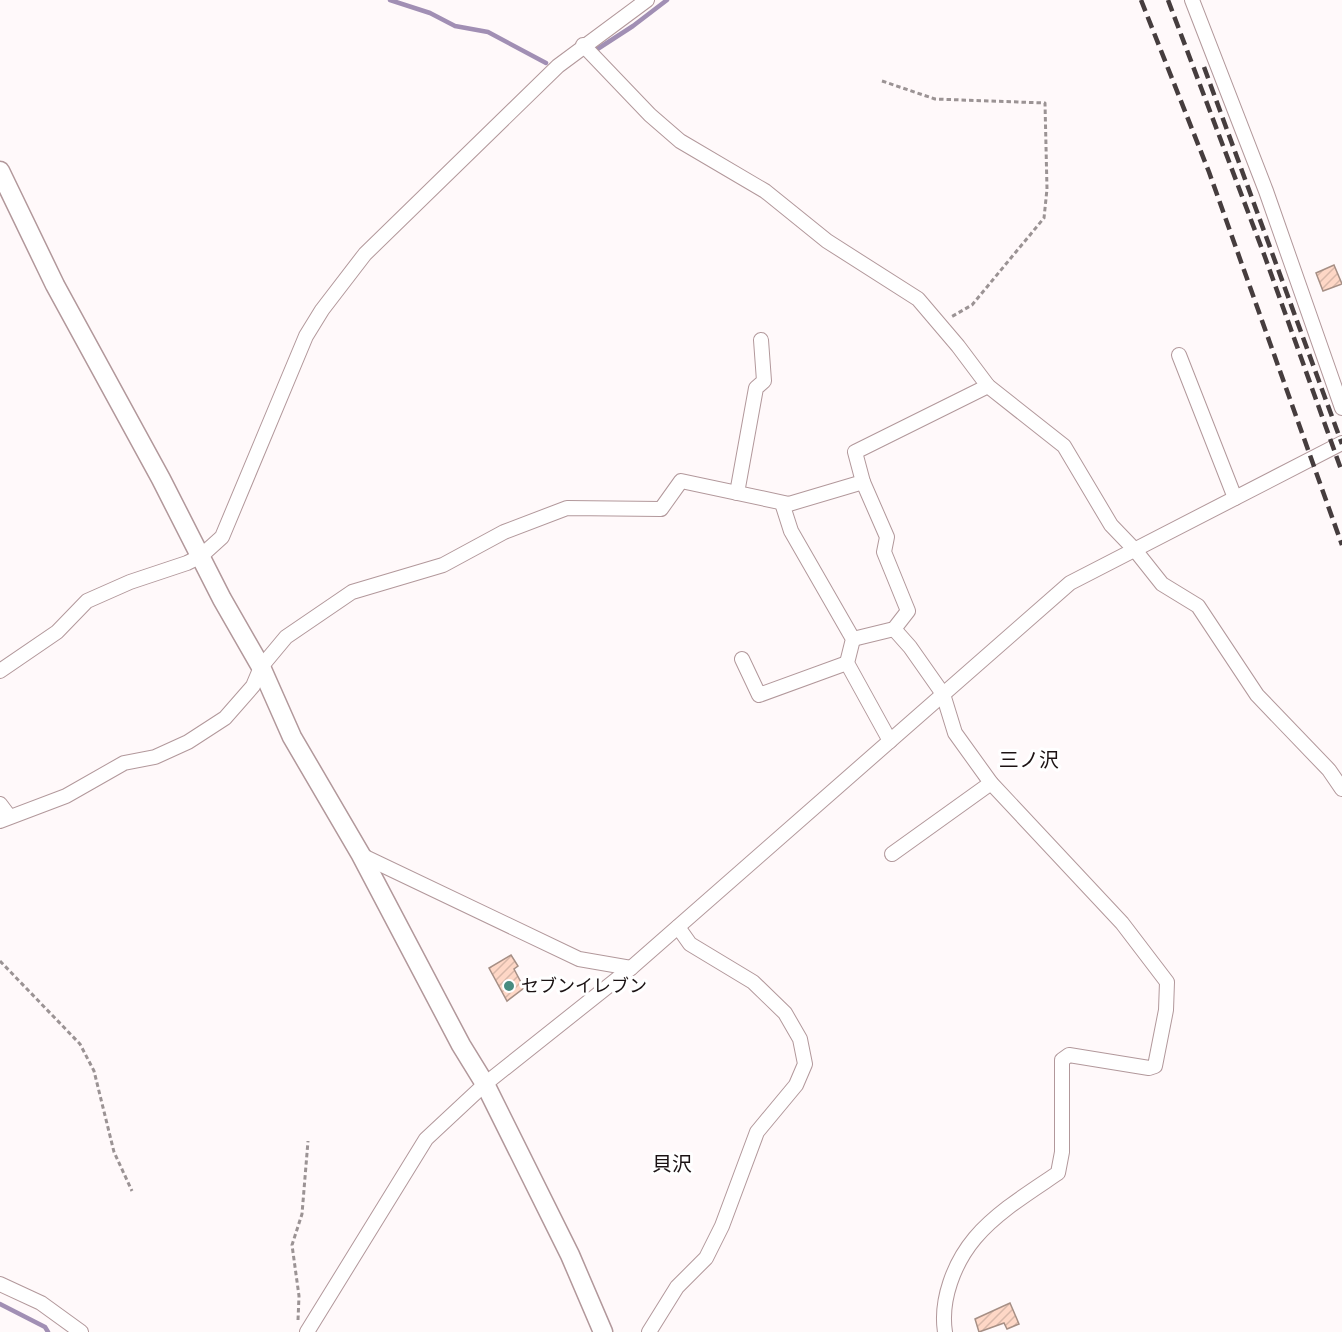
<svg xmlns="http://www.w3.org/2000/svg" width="1342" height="1332" font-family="Figtree,'Noto Sans JP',sans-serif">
<defs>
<pattern id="building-hatch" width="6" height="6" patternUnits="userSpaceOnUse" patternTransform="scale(1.5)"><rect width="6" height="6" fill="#fed7c6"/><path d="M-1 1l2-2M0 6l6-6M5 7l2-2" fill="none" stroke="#d9b8a9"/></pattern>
</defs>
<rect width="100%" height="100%" fill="#fff9fa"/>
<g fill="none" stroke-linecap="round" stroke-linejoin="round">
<g stroke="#a18fb4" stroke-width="4.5">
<polyline points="390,0 430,13 455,26 488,32 546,63"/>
<polyline points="596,50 633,26 667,0"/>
<polyline points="0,1304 45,1327 48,1332"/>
</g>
</g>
<g fill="url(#building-hatch)" stroke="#a68f85" stroke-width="1.5">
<polygon points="1334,265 1342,284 1323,291 1316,273"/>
<polygon points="511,955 518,966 514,969 524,988 507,1001 489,968"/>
<polygon points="1010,1303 1019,1324 1007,1329 1004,1323 979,1332 975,1319"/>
</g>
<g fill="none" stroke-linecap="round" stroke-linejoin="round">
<g stroke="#b2989b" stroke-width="16">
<g id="minor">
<polyline points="1192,0 1266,191 1342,408"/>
<polyline points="583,45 650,115 680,141 765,191 827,241 918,299 958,346 988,386 1064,446 1111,525 1135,550 1162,584 1198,606 1257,695 1329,770 1342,789"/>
<polyline points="1179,355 1235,498"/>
<polyline points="737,493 756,388 764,381 761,340"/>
<polyline points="782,503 791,531 853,639 847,663 890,741"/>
<path d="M894 629 910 647 943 694 955 733 991 783 1122 923 1167 982 1166 1010 1155 1066 1149 1068 1069 1055 1062 1060V1152L1058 1173C1030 1192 997 1212 975 1238 954 1263 940 1300 945 1332"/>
<polyline points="853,639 894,629 908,611 884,552 887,537 863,482"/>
<polyline points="742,659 759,695 847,663"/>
<polyline points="0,671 57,632 87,601 130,582 187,563 201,556 222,537 306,336 322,310 365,254 558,66 647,0"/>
<polyline points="0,804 9,816"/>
<polyline points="0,821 66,796 124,763 155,757 188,742 225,718 253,686 261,667 286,637 352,592 443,565 504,532 567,508 661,509 681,481 789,504 863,482 855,452 988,386"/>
<polyline points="892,854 991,783"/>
<polyline points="361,855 579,959 631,968"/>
<polyline points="0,1284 41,1303 81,1332"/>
<polyline points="307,1332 426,1139 485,1084 631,968 1070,583 1342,443"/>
<polyline points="649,1332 677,1287 706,1258 722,1226 757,1132 796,1085 805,1064 800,1039 785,1013 753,982 690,944 678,927"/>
</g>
</g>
<g stroke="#b2989b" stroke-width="21">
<polyline id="tertiary" points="0,171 55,285 161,479 222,599 261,667 292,737 361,855 461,1045 485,1084 570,1255 603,1332"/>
</g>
<g stroke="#9b9394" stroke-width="3" stroke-dasharray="4.5 3" stroke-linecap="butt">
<polyline points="882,81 935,99 1045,103 1047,189 1044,218 972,305 951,317"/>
<polyline points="0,961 80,1044 94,1071 114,1152 132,1191"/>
<polyline points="298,1320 299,1296 292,1245 302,1214 308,1141"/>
</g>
<use href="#minor" stroke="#fff" stroke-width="14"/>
<use href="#tertiary" stroke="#fff" stroke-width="18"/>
<g stroke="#463d3e" stroke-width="4.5" stroke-dasharray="12 6" stroke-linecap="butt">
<polyline points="1141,0 1209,172 1342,545"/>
<polyline points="1168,0 1265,257 1342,472"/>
<polyline points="1204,67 1342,444"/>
</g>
</g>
<circle fill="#488c80" stroke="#fff" stroke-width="2" cx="509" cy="986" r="6"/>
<g text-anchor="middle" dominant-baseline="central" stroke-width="6" stroke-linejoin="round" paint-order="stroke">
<g font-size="18" fill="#1b1213" stroke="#fff" text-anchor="start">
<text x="521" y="986">セブンイレブン</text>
</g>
<g font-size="20" fill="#1b1213" stroke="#fff">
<text x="1029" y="760">三ノ沢</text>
<text x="672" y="1164">貝沢</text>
</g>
</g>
</svg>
